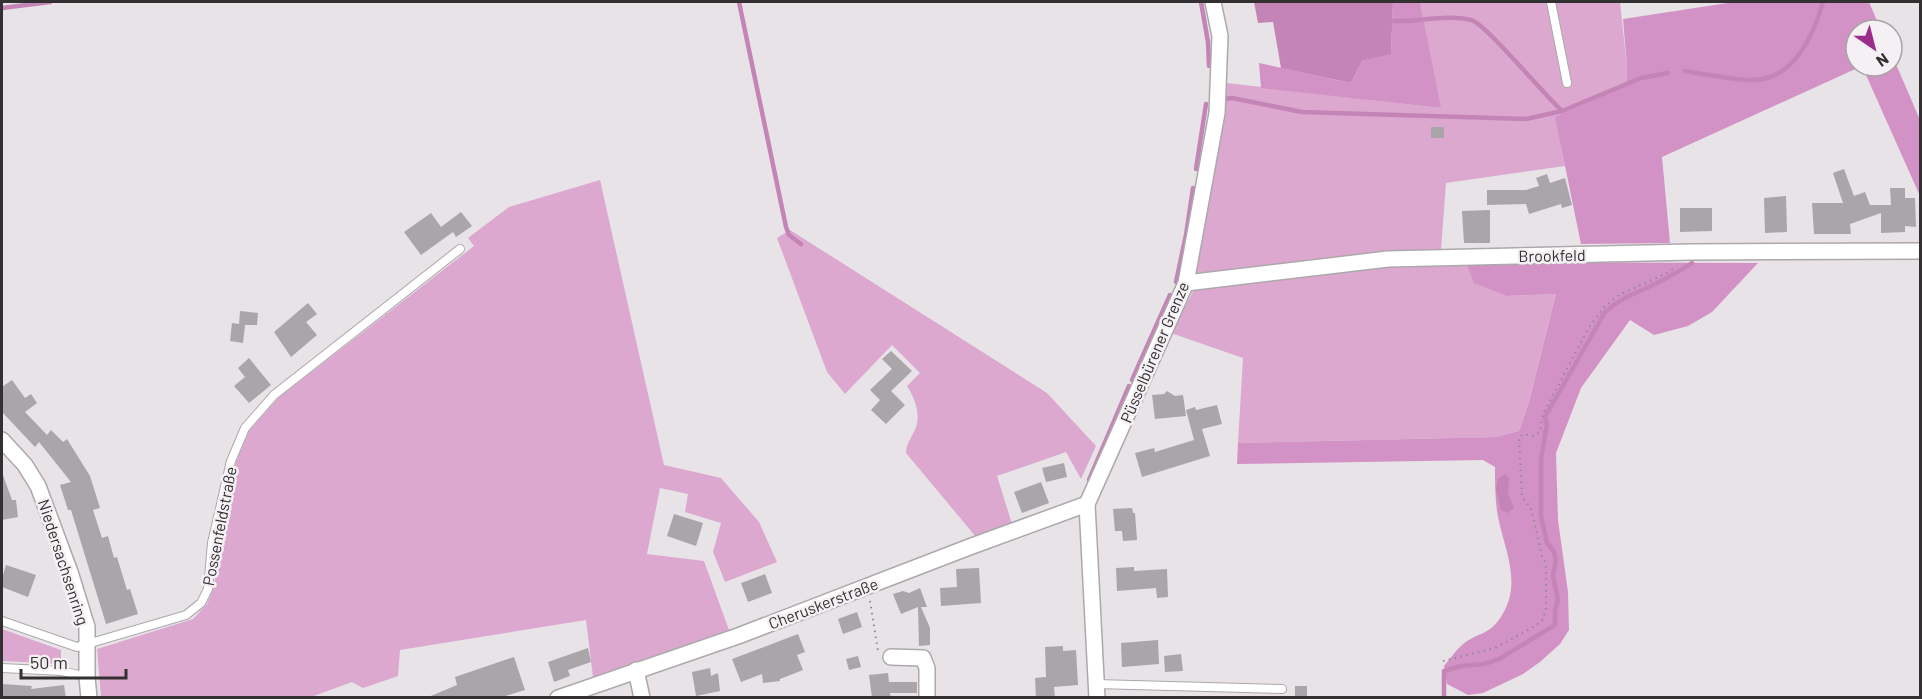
<svg xmlns="http://www.w3.org/2000/svg" width="1922" height="699" font-family="Barlow,sans-serif">
<rect width="100%" height="100%" fill="#e8e3e7"/>
<g fill="#dca8d0">
<polygon points="1420,2 1620,2 1627,67 1626,85 1556,117 1565,166 1446,183 1441,250 1385,251 1193,276 1224,111 1227,83 1440,108"/>
<polygon points="600,180 664,465 721,478 759,522 777,562 725,582 713,552 721,523 685,512 688,494 660,488 647,554 704,561 729,630 593,677 586,620 400,650 398,676 363,688 352,682 311,697 101,697 97,649 193,619 207,604 214,587 219,541 236,462 249,431 278,398 474,246 468,238 509,207"/>
<path d="M790 230 1047 393 1096 446 1081 479 1066 452 997 476 1012 524 976 537 906 453C906 443 913 436 916 427 921 413 914 397 907 386L920 373 892 345 845 394 827 372 777 238Z"/>
<polygon points="1466,262 1507,296 1556,294 1529,402 1519,431 1496,437 1238,443 1243,358 1171,333 1195,288 1388,264"/>
<polygon points="2,629 61,650 61,664 2,661"/>
</g>
<g fill="#d392c5">
<polygon points="1393,2 1420,2 1441,108 1261,88 1259,63 1351,83 1362,61 1391,53"/>
<polygon points="1734,2 1869,2 1881,30 1856,30 1856,66 1862,66 1662,157 1670,243 1581,244 1555,117 1626,85 1627,67 1623,19"/>
<polygon points="1892,55 1920,120 1920,196 1862,66 1892,66"/>
<path d="M1466 262 1758 263 1712 312 1688 326 1654 335 1630 320 1581 388 1556 453 1558 520 1568 592 1569 630 1560 644 1540 662 1523 674 1483 693 1468 695 1447 684 1444 666C1450 659 1455 651 1462 645 1477 632 1490 636 1502 615 1522 583 1505 551 1498 517 1495 500 1495 484 1495 467L1483 460 1237 464 1238 443 1496 437 1519 431 1529 402 1556 294 1507 296 1474 283Z"/>
</g>
<g fill="#c484b6">
<polygon points="1254,2 1393,2 1391,54 1362,61 1351,83 1281,68 1273,22 1258,23"/>
<polygon points="1505,474 1509,478 1508,493 1514,508 1508,513 1501,510 1496,490 1498,479"/>
</g>
<g fill="none" stroke-linecap="round" stroke-linejoin="round">
<g stroke="#c484b6" stroke-width="4.5">
<polyline points="739,2 786,227 789,235 801,244"/>
<polyline points="1201,2 1208,42 1209,66"/>
<polyline points="2,8 50,2"/>
<path d="M1393 21C1418 22 1446 14 1471 20 1484 22 1545 96 1562 111"/>
<path d="M1685 71C1706 74 1735 81 1755 80 1795 78 1814 34 1823 2"/>
<polyline points="1225,99 1232,98 1302,112 1526,119 1562,111 1641,78 1668,73"/>
<polyline points="1196,169 1206,104"/>
<polyline points="1176,282 1186,235 1193,188"/>
<polyline points="1132,380 1170,295"/>
<polyline points="1089,480 1129,386"/>
<path d="M1444 698V671L1461 666 1484 664 1499 659 1555 625V610L1558 600 1553 576 1556 560 1554 552 1547 543 1541 516V459L1547 424 1545 417 1605 312C1623 296 1642 291 1663 280 1673 275 1683 269 1692 263"/>
</g>
</g>
<g fill="#aaa5a9">
<rect x="1431" y="127" width="13" height="11"/>
<polygon points="1844,169 1854,196 1865,192 1870,205 1891,205 1890,188 1905,188 1905,198 1915,198 1916,227 1905,226 1905,232 1881,233 1881,213 1850,224 1851,234 1814,234 1812,203 1843,203 1833,173"/>
<polygon points="1547,174 1550,183 1565,178 1572,205 1562,208 1561,204 1529,214 1526,204 1487,205 1487,190 1526,190 1539,186 1536,178"/>
<polygon points="1786,196 1787,232 1765,233 1764,198"/>
<polygon points="1680,208 1712,208 1712,231 1680,232"/>
<polygon points="1490,210 1490,243 1464,243 1462,211"/>
<polygon points="461,212 472,226 456,237 453,232 421,255 404,232 431,213 441,227"/>
<polygon points="308,303 317,314 306,322 317,335 291,357 274,332"/>
<polygon points="240,311 258,313 257,325 245,325 243,343 230,341 232,323 239,324"/>
<polygon points="891,351 912,371 891,391 905,405 886,424 871,410 880,400 870,390 892,369 882,359"/>
<polygon points="249,358 271,385 249,403 234,386 245,377 238,368"/>
<polygon points="12,380 25,398 31,394 37,403 25,412 47,435 51,430 63,442 67,439 90,476 100,508 93,510 102,538 108,536 114,558 117,557 127,590 130,589 138,614 106,624 71,510 68,510 60,485 71,482 39,442 35,447 2,412 2,387"/>
<polygon points="1167,391 1175,396 1183,395 1186,416 1155,419 1152,395 1164,394"/>
<polygon points="1217,405 1222,424 1202,429 1210,456 1142,477 1135,453 1154,448 1155,452 1194,440 1186,410 1195,407 1196,410"/>
<polygon points="1064,463 1067,477 1046,482 1042,468"/>
<polygon points="3,475 12,500 16,500 18,517 2,520"/>
<polygon points="1041,482 1049,503 1022,513 1014,492"/>
<polygon points="1132,508 1133,513 1135,513 1137,540 1123,541 1122,531 1115,531 1113,509"/>
<polygon points="674,514 703,523 696,546 667,536"/>
<polygon points="6,565 36,575 28,597 2,587 2,578"/>
<polygon points="1134,567 1134,571 1167,569 1168,597 1157,598 1156,588 1117,591 1116,568"/>
<polygon points="979,568 981,603 941,606 940,588 957,587 956,569"/>
<polygon points="765,574 772,593 748,602 741,583"/>
<polygon points="920,588 927,607 921,607 930,628 930,645 919,646 918,607 901,614 893,594 903,591 909,593"/>
<polygon points="857,612 862,627 843,634 838,619"/>
<polygon points="798,634 805,652 797,655 803,670 780,679 780,681 763,683 762,674 741,682 732,659"/>
<polygon points="1158,640 1159,664 1122,667 1121,643"/>
<polygon points="1063,646 1063,651 1076,650 1078,685 1054,687 1055,698 1036,698 1035,678 1046,677 1045,647"/>
<polygon points="588,648 591,662 568,670 570,676 554,682 548,662"/>
<polygon points="1181,654 1183,671 1165,672 1164,656"/>
<polygon points="858,656 861,667 849,670 846,659"/>
<polygon points="514,657 525,690 499,698 426,698 457,685 455,677"/>
<polygon points="710,668 711,676 718,673 720,691 696,696 692,672"/>
<polygon points="888,673 889,682 917,682 917,693 890,693 891,698 872,698 869,675"/>
<polygon points="2,684 32,686 31,689 64,685 66,698 2,698"/>
<polygon points="1295,686 1307,686 1307,698 1295,697"/>
</g>
<g fill="none" stroke-linecap="round" stroke-linejoin="round">
<g stroke="#ada8ab" stroke-width="10">
<g id="service">
<polyline points="1551,2 1567,83"/>
<polyline points="2,621 77,647 186,615 201,603 208,589 212,543 231,461 245,428 274,395 460,249"/>
<polyline points="2,668 62,671 87,677"/>
<polyline points="1096,684 1282,689"/>
</g>
</g>
<g stroke="#ada8ab" stroke-width="18">
<g id="minor">
<polyline points="1186,283 1388,259 1691,252 1920,251"/>
<polyline points="2,440 25,465 38,486 70,572 87,627 87,677 89,698"/>
<polyline points="891,657 923,658 927,668 927,698"/>
<polyline points="636,670 642,698"/>
<polyline points="558,698 738,636 972,546 1087,504"/>
<polyline points="1097,698 1087,504 1186,283 1217,113 1220,36 1213,2"/>
</g>
</g>
<g stroke="#8f8b8e" stroke-width="2" stroke-dasharray="1.5 4.5" stroke-linecap="butt">
<polyline points="870,601 878,651"/>
<polyline points="1443,661 1495,648 1532,628 1542,621 1546,610 1546,564 1542,556 1531,508 1522,497 1519,438 1523,434 1533,436 1540,432 1543,414 1588,329 1604,307 1619,295 1667,273 1676,267"/>
</g>
<use href="#service" stroke="#fff" stroke-width="8"/>
<use href="#minor" stroke="#fff" stroke-width="15"/>
</g>
<g text-anchor="middle" dominant-baseline="central" stroke-width="5" stroke-linejoin="round" paint-order="stroke">
<g font-size="16" fill="#323031" stroke="#f5f0f4">
<text transform="translate(1552 255) rotate(-1)">Brookfeld</text>
<text transform="translate(1154 352) rotate(-67)">Püsselbürener Grenze</text>
<text transform="translate(219 526) rotate(-79)">Possenfeldstraße</text>
<text transform="translate(64 562) rotate(72)">Niedersachsenring</text>
<text transform="translate(823 603) rotate(-21)">Cheruskerstraße</text>
</g>
</g>
<rect width="1922" height="699" fill="none" stroke="#323031" stroke-width="6"/>
<g transform="translate(1874 48) rotate(145)"><circle r="28" fill="#f5f0f4" stroke="#a7a3a6" stroke-width="1.5"/>
<path d="M0-4.5L10 22L0 15L-10 22Z" fill="#9d2d8b"/>
<text y="-9" font-size="16" font-weight="bold" text-anchor="middle" fill="#323031">N</text>
</g>
<path d="M21 669v9h105v-9" fill="none" stroke="#323031" stroke-width="3"/>
<text x="30" y="669" font-size="18" fill="#323031" stroke="#f5f0f4" stroke-width="4.5" paint-order="stroke">50 m</text>
</svg>
